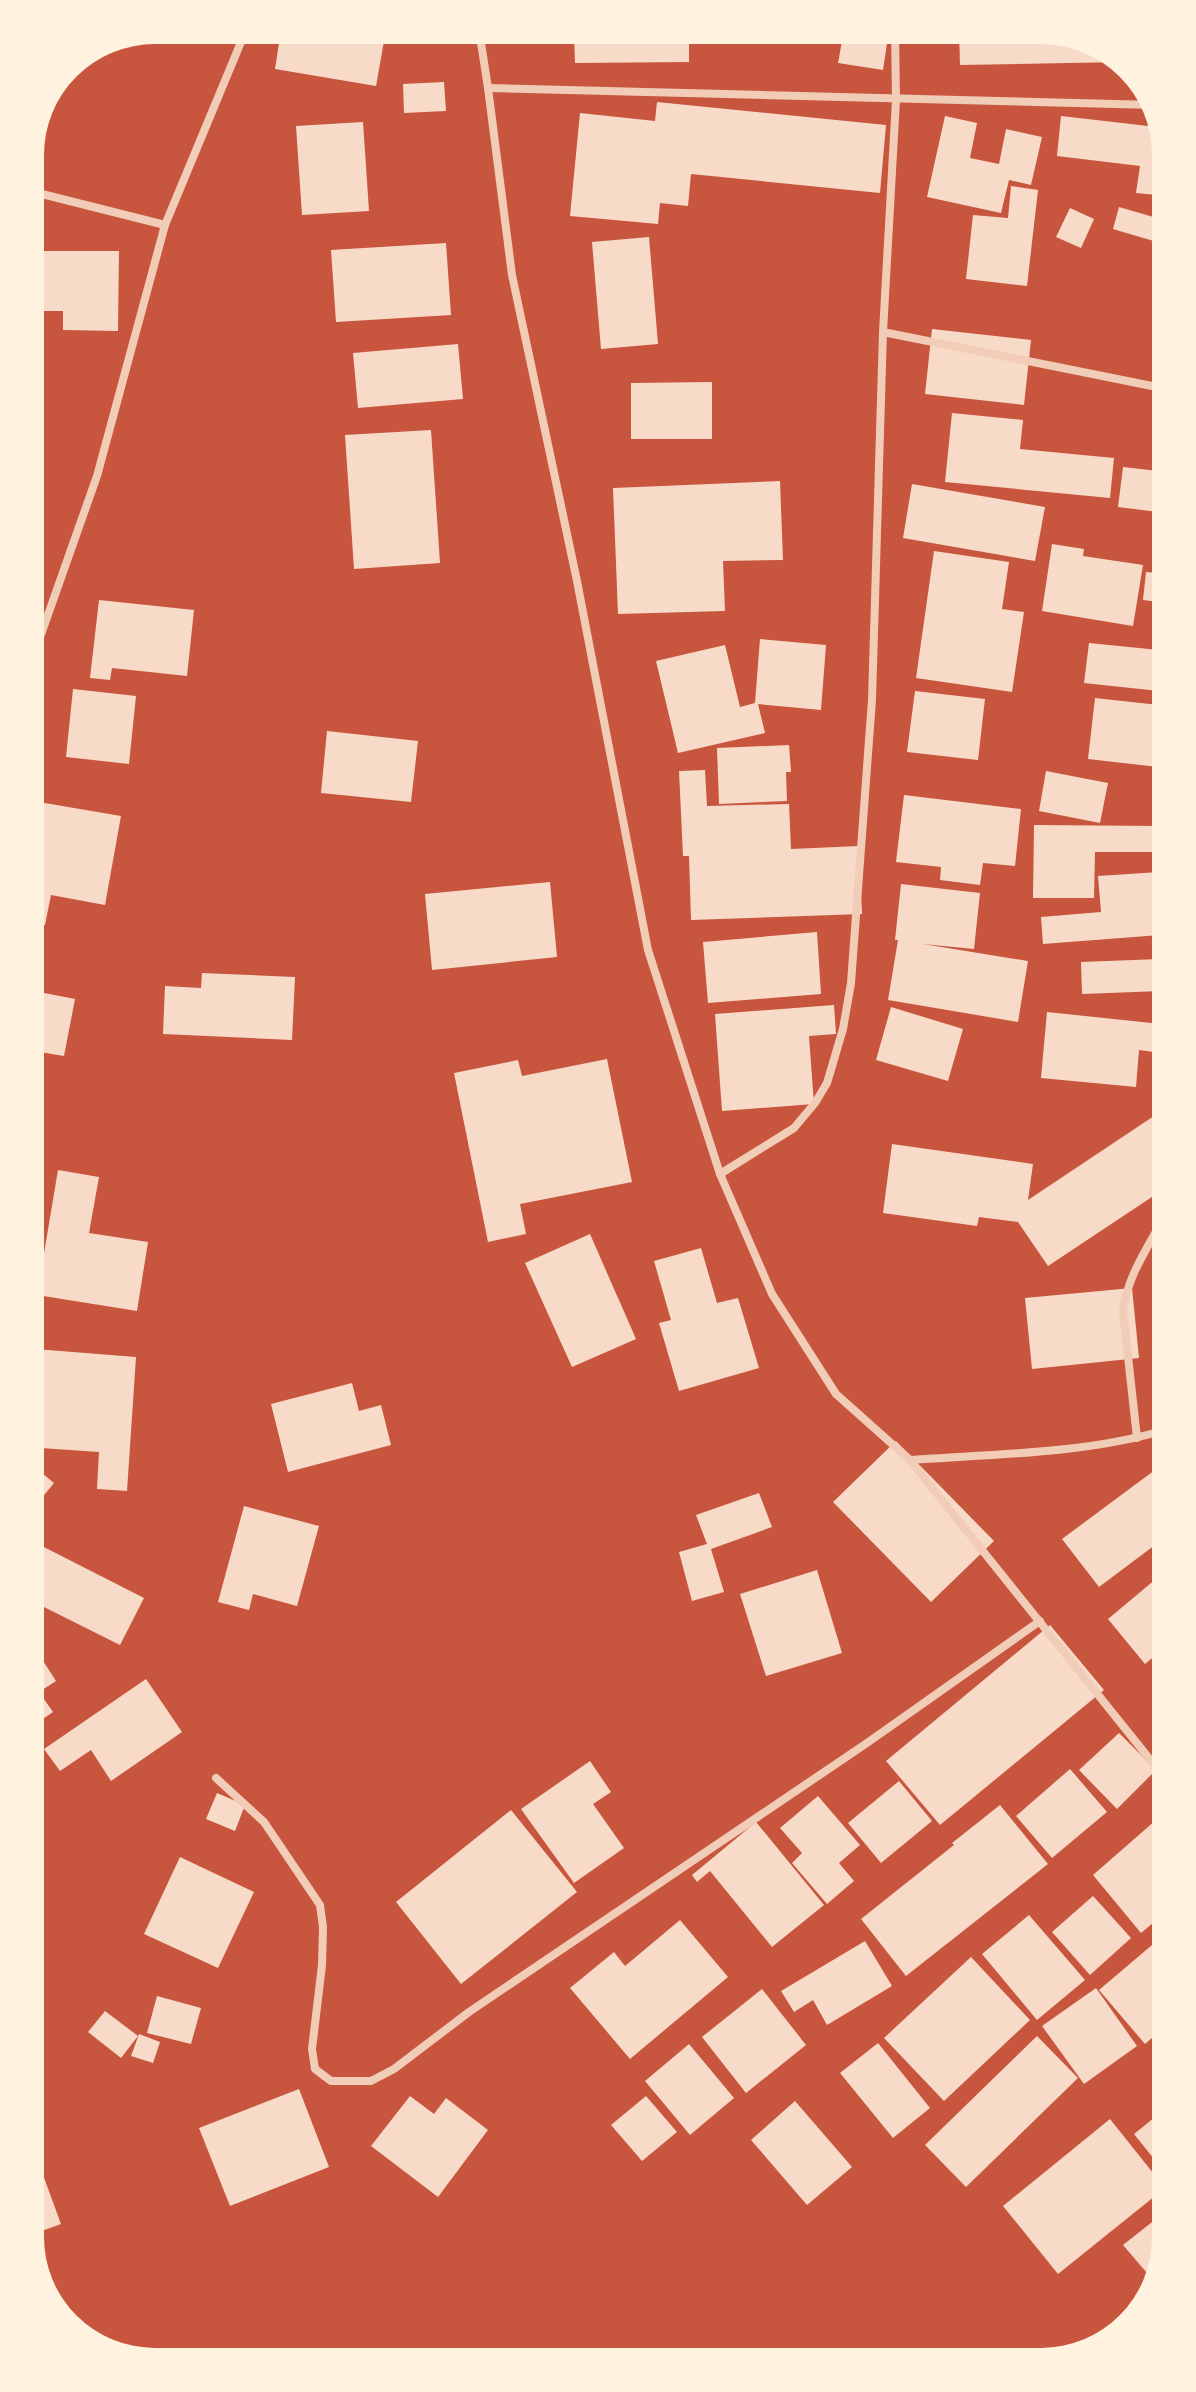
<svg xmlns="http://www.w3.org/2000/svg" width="1196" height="2392" font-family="'Roboto Serif',serif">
<rect width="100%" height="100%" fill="#c8553d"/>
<g fill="#f7dbc8">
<polygon points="281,30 386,30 376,86 275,69"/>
<polygon points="606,30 689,30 689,62 575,63 574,33 606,32"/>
<polygon points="844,30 889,30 883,70 838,63"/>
<polygon points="959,30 1050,30 1117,56 1121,62 960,65"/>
<polygon points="444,82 446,111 404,113 403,84"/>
<polygon points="657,102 886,125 880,193 691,174 688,206 660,203 658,224 570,216 580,113 655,121"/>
<polygon points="945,116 977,123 970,158 999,164 1006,129 1042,137 1031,185 1009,180 1001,213 927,197"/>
<polygon points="1061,116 1157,127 1157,195 1136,193 1140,166 1057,156"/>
<polygon points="363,122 369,211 302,215 296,126"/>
<polygon points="1011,186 1038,190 1027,286 966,279 973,215 1008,218"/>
<polygon points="1119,207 1157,218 1157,242 1113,229"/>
<polygon points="1070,208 1094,219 1081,248 1056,237"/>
<polygon points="649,237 658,344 601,349 592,242"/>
<polygon points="446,243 451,315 336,322 331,250"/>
<polygon points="31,251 119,251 118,331 63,330 63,311 42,311 41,345 31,345"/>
<polygon points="932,329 1031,340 1024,405 925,394"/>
<polygon points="458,344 463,399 358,408 353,353"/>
<polygon points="712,382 712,439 631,439 631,383"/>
<polygon points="952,413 1023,420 1020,449 1114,458 1110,498 945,482"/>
<polygon points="431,430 440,563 354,569 345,435"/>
<polygon points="32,464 34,464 36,488 32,489"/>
<polygon points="1123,467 1158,471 1158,512 1118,507"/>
<polygon points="780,481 783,560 723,561 725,611 618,614 613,488"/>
<polygon points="912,484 1045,507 1035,561 903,538"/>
<polygon points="1052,544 1084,549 1083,556 1143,565 1133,626 1042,611"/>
<polygon points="934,551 1009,562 1002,609 1024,612 1012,692 916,678"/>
<polygon points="1146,572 1159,573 1159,602 1143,600"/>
<polygon points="99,600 194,610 187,676 112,668 110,680 90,678"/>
<polygon points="760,639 826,645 821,710 758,704 765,733 678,753 656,661 725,645 740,707 755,703"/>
<polygon points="1089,643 1159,650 1159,691 1084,683"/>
<polygon points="73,689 136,696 129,764 66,757"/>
<polygon points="915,691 985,699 978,760 907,752"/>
<polygon points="1095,698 1159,705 1158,767 1088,759"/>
<polygon points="327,731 418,741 411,802 321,793"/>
<polygon points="789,745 791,772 786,772 787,801 719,804 717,748"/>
<polygon points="705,770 707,806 789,804 791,849 859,846 862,914 691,920 689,856 683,856 679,771"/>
<polygon points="1046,771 1108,783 1100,823 1039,811"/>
<polygon points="904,795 1021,809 1015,866 983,863 980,885 940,880 941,867 896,862"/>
<polygon points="33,801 121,816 105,905 51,895 45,925 34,923"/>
<polygon points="1034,825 1160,826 1160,852 1095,852 1094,898 1033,898"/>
<polygon points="1159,872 1160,935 1043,944 1041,917 1101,912 1098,876"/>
<polygon points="550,882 557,957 432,970 425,894"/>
<polygon points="901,884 980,893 974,949 923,944 1028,961 1018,1022 888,1000 898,940 895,940"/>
<polygon points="817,932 821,994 708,1003 703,942"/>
<polygon points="1160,959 1161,991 1082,994 1081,962"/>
<polygon points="202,973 295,977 292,1040 163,1034 165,986 201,988"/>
<polygon points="34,991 75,999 64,1056 34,1051"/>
<polygon points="834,1005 836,1034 809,1036 814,1104 722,1111 715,1014"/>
<polygon points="891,1007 963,1029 948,1081 876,1060"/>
<polygon points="1047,1012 1161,1024 1161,1053 1139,1050 1136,1087 1041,1078"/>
<polygon points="607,1059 632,1182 520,1204 526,1234 488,1242 454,1073 518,1060 522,1076"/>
<polygon points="1157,1114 1161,1119 1161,1191 1048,1266 1018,1222 979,1217 977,1226 883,1213 892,1144 1033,1164 1028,1200"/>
<polygon points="58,1170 99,1177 89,1233 148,1242 137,1311 37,1295"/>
<polygon points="590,1234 636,1339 572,1367 525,1263"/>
<polygon points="701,1248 717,1303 738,1298 759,1368 679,1391 659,1323 671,1320 654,1261"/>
<polygon points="1132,1288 1139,1358 1032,1369 1025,1298"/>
<polygon points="35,1349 136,1357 127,1491 97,1489 99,1452 41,1448 44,1396 36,1396"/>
<polygon points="352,1383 359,1411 381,1405 391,1445 288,1472 271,1404"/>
<polygon points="896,1441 994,1541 931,1602 833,1502"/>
<polygon points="1163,1464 1163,1539 1099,1587 1062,1539"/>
<polygon points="36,1468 54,1483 36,1505"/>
<polygon points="759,1493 772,1527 711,1549 724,1592 692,1601 679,1552 707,1544 696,1515"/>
<polygon points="244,1506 319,1526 297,1606 253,1594 249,1610 218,1602"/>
<polygon points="36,1543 144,1598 120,1645 36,1603"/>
<polygon points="817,1570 842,1653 766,1676 740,1594"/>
<polygon points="1163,1573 1163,1649 1145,1664 1108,1619"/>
<polygon points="1050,1625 1104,1690 940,1825 886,1761"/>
<polygon points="40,1656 56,1681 39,1692 53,1712 37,1723 37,1658"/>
<polygon points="146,1679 182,1732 111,1781 91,1750 60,1771 44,1749"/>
<polygon points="1119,1733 1156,1770 1117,1809 1079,1770"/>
<polygon points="590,1761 611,1792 593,1804 624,1848 574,1883 521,1809"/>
<polygon points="1070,1769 1107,1812 1052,1858 1016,1816"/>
<polygon points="899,1781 932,1821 881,1863 848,1823"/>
<polygon points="217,1793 245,1805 235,1831 206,1819"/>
<polygon points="818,1796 860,1845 839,1863 854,1881 827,1904 792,1863 802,1853 780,1828"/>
<polygon points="1000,1805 1048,1864 906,1976 861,1919 954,1845 952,1843"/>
<polygon points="511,1810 577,1892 461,1984 396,1902"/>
<polygon points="1164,1813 1165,1913 1141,1933 1093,1875"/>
<polygon points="756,1822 824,1905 772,1947 710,1871 697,1882 692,1875"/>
<polygon points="180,1857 254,1892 218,1968 144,1934"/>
<polygon points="1093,1896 1131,1938 1090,1975 1052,1932"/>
<polygon points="1029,1915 1085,1980 1037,2020 982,1954"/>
<polygon points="680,1920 728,1977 630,2059 570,1988 614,1952 625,1966"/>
<polygon points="1165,1934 1165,2027 1145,2044 1099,1990"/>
<polygon points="865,1941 892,1986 827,2025 813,2000 794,2012 781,1991"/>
<polygon points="971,1957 1030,2020 944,2101 884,2038"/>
<polygon points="1096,1988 1137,2046 1084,2084 1042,2026"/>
<polygon points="762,1989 806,2045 746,2093 702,2037"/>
<polygon points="157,1996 201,2008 191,2044 147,2033"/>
<polygon points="105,2011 138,2036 121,2058 88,2032"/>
<polygon points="139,2034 160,2042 153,2063 131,2056"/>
<polygon points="1037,2036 1078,2078 966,2187 925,2145"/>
<polygon points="878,2043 930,2108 893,2138 840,2073"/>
<polygon points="689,2044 734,2098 690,2135 645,2081"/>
<polygon points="299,2089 329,2167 230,2206 199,2128"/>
<polygon points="410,2096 434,2114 446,2098 488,2130 438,2197 371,2146"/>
<polygon points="646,2096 677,2132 642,2161 611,2125"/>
<polygon points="795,2101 852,2167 807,2205 751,2140"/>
<polygon points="1165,2109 1166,2159 1166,2174 1134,2134"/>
<polygon points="1110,2119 1165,2188 1058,2274 1003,2206"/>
<polygon points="39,2164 61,2224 39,2232"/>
<polygon points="1166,2211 1166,2238 1153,2280 1123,2245"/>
</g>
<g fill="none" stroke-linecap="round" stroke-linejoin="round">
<g stroke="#f1ccb7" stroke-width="8">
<polyline points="479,30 488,88 512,275 577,581 648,950 720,1174 772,1294 836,1394 910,1460 1164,1777"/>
<polyline points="488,88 1155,105"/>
<polyline points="30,191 165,225"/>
<polyline points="883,332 1157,387"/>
<polyline points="1158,385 1158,456"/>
<polyline points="32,660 97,476 165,225 246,30"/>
<polyline points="720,1174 794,1128 815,1103 827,1083 843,1029 851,983 872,700 883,332 896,100 895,30"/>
<path d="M1137 1438 1123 1311C1127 1278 1146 1250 1162 1221"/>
<path d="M910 1460C994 1454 1081 1454 1162 1431"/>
<polyline points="216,1778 264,1822 320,1905 323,1927 322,1965 312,2049 315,2069 331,2081 371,2081 394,2069 469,2012 867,1743 1040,1621"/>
</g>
</g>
<path d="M0 0H1196V2392H0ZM155 44H1041A111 111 0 0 1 1152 155V2237A111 111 0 0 1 1041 2348H155A111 111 0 0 1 44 2237V155A111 111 0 0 1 155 44Z" fill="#fff3e0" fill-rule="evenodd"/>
</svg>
